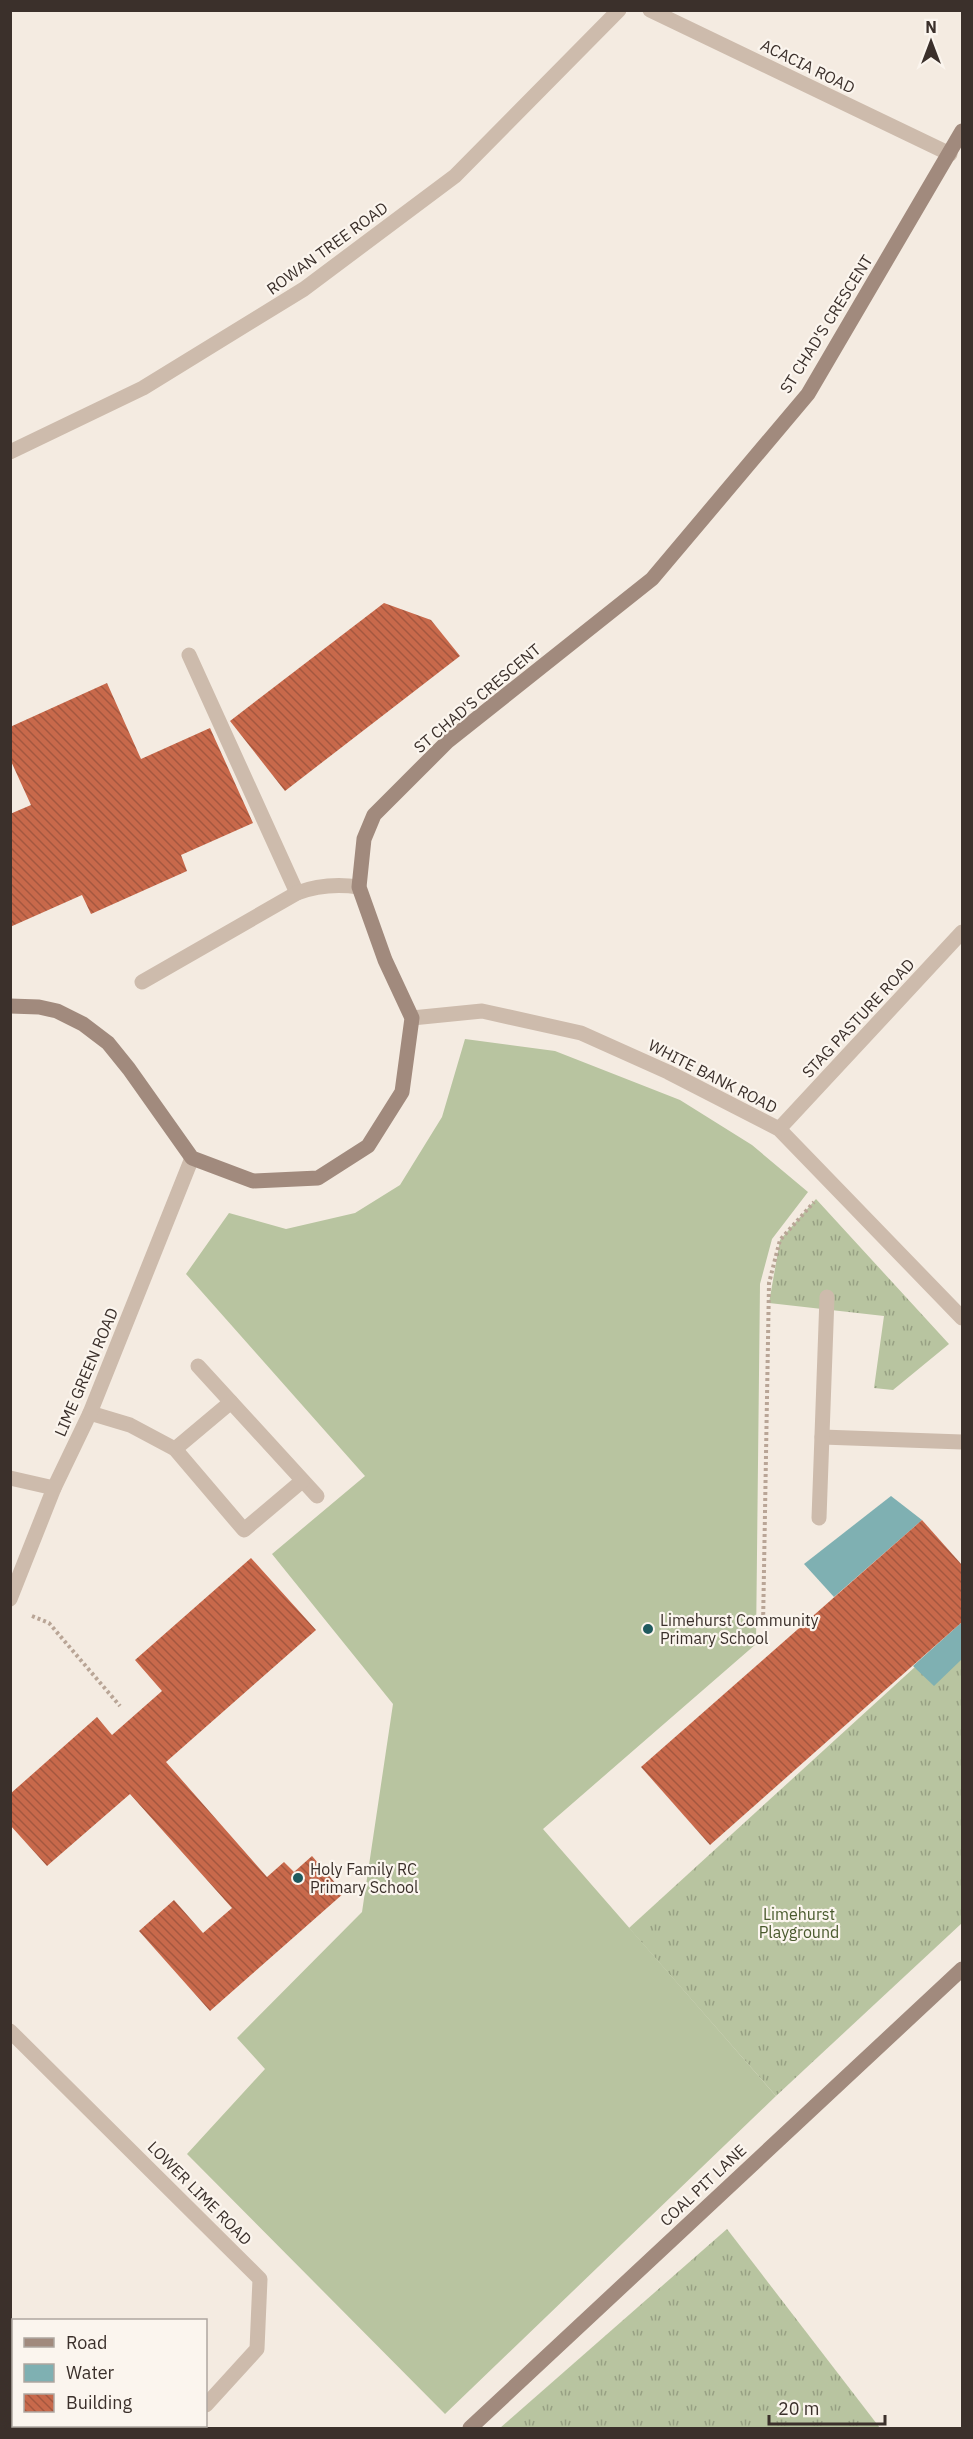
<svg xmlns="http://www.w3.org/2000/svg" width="973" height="2439" font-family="'IBM Plex Sans',sans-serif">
<defs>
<pattern id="grass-tufts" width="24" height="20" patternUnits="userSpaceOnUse" patternTransform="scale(1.5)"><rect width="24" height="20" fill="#b8c4a0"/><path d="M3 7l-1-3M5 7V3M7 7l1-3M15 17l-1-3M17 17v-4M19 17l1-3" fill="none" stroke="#97a083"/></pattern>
<pattern id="building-back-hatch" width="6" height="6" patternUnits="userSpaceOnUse" patternTransform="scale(1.5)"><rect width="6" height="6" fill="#c8694b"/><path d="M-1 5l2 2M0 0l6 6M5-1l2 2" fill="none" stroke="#a4573f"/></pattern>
</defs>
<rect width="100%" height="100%" fill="#f4ebe1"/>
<g fill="url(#grass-tufts)">
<polygon points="816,1199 949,1344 893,1390 874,1388 884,1316 769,1303 780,1240"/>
<polygon points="962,1624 962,1923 776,2096 629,1928"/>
<polygon points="727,2229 880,2428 500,2428"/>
</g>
<polygon fill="#b8c4a0" points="465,1039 555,1051 680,1100 752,1145 808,1192 772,1239 760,1284 756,1644 543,1829 776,2096 445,2414 187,2154 265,2069 237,2038 362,1912 393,1704 272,1554 365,1476 186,1274 229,1213 286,1229 355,1213 400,1185 442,1117"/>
<g fill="#7fb0b2">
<polygon points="891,1496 922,1520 834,1597 804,1564"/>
<polygon points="962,1622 962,1659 934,1686 913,1666"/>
</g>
<g fill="url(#building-back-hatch)">
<polygon points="384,603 431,620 460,656 285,791 230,721"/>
<polygon points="107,683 141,759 210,728 253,823 181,855 187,871 91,914 82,895 10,927 10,814 31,805 10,759 10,727"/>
<polygon points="922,1520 962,1565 962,1622 710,1845 641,1767"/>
<polygon points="251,1558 316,1630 166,1762 267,1877 284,1862 294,1872 312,1856 344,1893 210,2011 139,1931 174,1900 203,1933 232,1908 130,1794 47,1866 10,1825 10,1794 97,1717 112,1735 162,1691 135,1660"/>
</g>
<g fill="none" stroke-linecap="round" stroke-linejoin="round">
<g stroke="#b9a596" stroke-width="4" stroke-dasharray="3 3" stroke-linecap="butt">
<polyline points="32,1616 49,1623 120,1706"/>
<polyline points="763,1627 769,1283 780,1240 814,1202"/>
</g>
<g stroke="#cdbbac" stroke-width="15">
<polyline points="189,655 297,893"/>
<path d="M142 982 297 893C318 885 338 884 359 887"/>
<polyline points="198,1366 317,1496"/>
<polyline points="90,1413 130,1425 175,1449 244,1530 302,1481"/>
<polyline points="822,1437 962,1442"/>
<polyline points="175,1449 231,1402"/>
<polyline points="819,1518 827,1297"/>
</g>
<g stroke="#cdbbac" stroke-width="15">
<polyline points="650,10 950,154"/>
<polyline points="10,452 143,388 304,289 455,176 619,10"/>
<polyline points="412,1018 482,1011 581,1033 668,1072 779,1129 962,1318"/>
<polyline points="779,1129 962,932"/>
<polyline points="10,1478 54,1488"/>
<polyline points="10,1599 54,1488 90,1413 192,1158"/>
<polyline points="10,2031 260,2279 257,2349 206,2405"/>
<polyline points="184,2428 187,2426"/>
</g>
<g stroke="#a18a7d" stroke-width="15">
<polyline points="10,1006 39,1007 57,1011 83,1024 108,1043 129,1069 192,1158 253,1181 318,1178 368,1146 402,1092 412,1018 385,960 359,887 364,839 374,815 447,742 652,579 808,394 962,131"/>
<polyline points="470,2428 962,1969"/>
</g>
</g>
<g fill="#1f5a5e" stroke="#fbf5ee" stroke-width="2">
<circle cx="648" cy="1629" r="6"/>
<circle cx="298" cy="1878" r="6"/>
</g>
<g text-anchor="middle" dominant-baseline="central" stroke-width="4.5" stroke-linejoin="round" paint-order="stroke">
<g font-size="16" fill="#3b302b" stroke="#fbf5ee">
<text transform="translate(808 66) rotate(26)">ACACIA ROAD</text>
<text transform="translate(327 248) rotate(-36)">ROWAN TREE ROAD</text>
<text transform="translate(826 324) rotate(-58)">ST CHAD'S CRESCENT</text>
<text transform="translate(477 698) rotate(-40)">ST CHAD'S CRESCENT</text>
<text transform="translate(858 1018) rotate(-47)">STAG PASTURE ROAD</text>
<text transform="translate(713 1076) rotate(27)">WHITE BANK ROAD</text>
<text transform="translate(86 1372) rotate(-67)">LIME GREEN ROAD</text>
<text transform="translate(703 2185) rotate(-43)">COAL PIT LANE</text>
<text transform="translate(200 2193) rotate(45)">LOWER LIME ROAD</text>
</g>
<g font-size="16" fill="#3b302b" stroke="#fbf5ee" text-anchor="start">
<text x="660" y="1620">Limehurst Community<tspan x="660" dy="18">Primary School</tspan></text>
<text x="310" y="1869">Holy Family RC<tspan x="310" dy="18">Primary School</tspan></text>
</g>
<g font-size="16" fill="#4a5a2e" stroke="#fbf5ee">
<text x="799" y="1914">Limehurst<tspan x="799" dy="18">Playground</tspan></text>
</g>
</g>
<rect width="973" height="2439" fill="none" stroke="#3b302b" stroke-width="24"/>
<rect x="12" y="2319" width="195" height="108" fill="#fbf5ee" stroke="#aea6a0" stroke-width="1.5"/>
<rect x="24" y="2338" width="30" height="9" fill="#a18a7d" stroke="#aea6a0" stroke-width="1.5"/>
<text x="66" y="2349" font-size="18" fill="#3b302b">Road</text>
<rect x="24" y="2364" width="30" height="18" fill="#7fb0b2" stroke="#aea6a0" stroke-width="1.5"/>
<text x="66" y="2379" font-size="18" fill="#3b302b">Water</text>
<rect x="24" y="2394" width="30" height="18" fill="url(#building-back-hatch)" stroke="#aea6a0" stroke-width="1.5"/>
<text x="66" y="2409" font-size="18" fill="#3b302b">Building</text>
<g transform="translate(931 42)" stroke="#fbf5ee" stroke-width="4.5" paint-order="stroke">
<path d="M0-4.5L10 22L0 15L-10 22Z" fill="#3b302b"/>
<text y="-9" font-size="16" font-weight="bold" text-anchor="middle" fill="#3b302b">N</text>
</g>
<path d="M769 2415v9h116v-9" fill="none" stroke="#3b302b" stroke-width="3"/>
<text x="778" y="2415" font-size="18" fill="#3b302b" stroke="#fbf5ee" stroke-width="4.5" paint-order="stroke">20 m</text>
</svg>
